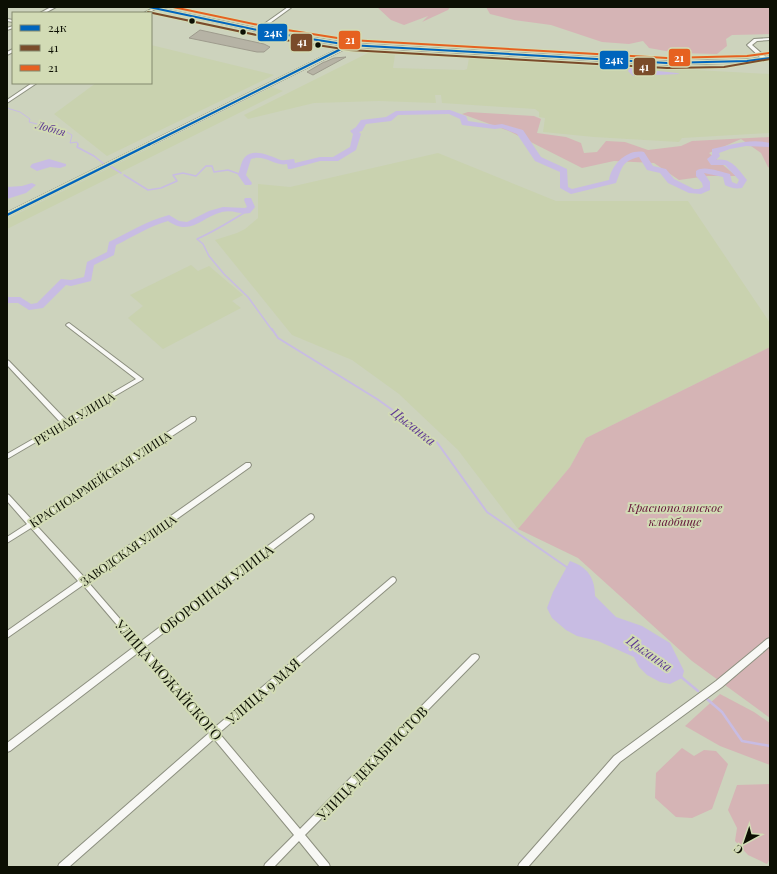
<svg xmlns="http://www.w3.org/2000/svg" width="777" height="874" font-family="'Playfair Display',serif">
<rect width="100%" height="100%" fill="#cdd3bd"/>
<g fill="#c9d2af">
<polygon points="151,45 274,75 107,156 54,114 96,83 151,83"/>
<polygon points="372,51 387,53 395,55 393,68 464,70 467,69 469,58 486,59 487,58 572,63 583,66 587,64 770,74 770,133 682,138 679,142 594,137 543,132 545,118 539,117 539,112 535,109 442,103 441,95 435,95 436,103 379,101 314,103 248,119 244,115"/>
<polygon points="272,87 283,91 7,229 7,219"/>
<polygon points="438,153 556,201 688,201 770,323 770,347 586,438 570,467 518,529 458,450 399,394 352,360 292,335 215,240 237,233 245,229 258,218 258,184 290,187"/>
<polygon points="191,265 198,271 209,266 243,295 232,301 241,308 163,349 128,318 143,306 130,295"/>
</g>
<g fill="#d5b4b5">
<polygon points="377,7 450,7 448,10 422,22 428,16 404,25 391,20"/>
<polygon points="477,7 770,7 770,34 732,35 726,39 727,46 717,54 677,53 649,48 643,41 629,44 602,42 551,25 514,20 490,14 486,7"/>
<polygon points="468,112 534,116 541,119 537,133 566,137 581,143 584,153 597,152 606,141 625,142 648,150 681,146 692,141 770,137 770,168 768,167 761,153 741,139 709,153 736,176 708,176 679,180 654,163 614,161 582,168 509,131 462,114"/>
<polygon points="770,347 770,718 692,661 578,558 518,529 570,467 586,438"/>
<polygon points="720,694 754,712 770,723 770,765 720,746 685,726"/>
<polygon points="682,748 694,756 704,750 716,751 728,764 712,809 692,818 676,817 655,798 656,773"/>
<polygon points="770,784 770,859 767,864 748,855 735,841 737,828 728,810 737,785"/>
</g>
<g fill="#c8bce3">
<polygon points="630,68 677,73 680,74 633,76 628,71"/>
<polygon points="49,159 66,164 66,166 60,168 50,167 37,171 30,167 32,164"/>
<polygon points="32,183 36,185 26,193 7,199 7,187 22,186"/>
<path d="M570 561C587 567 595 577 595 596L616 617 642 626 670 643 684 671 682 678 670 684 660 682 647 675 639 667 634 657 598 641 577 636 566 630 552 618 547 608 553 592Z"/>
</g>
<g fill="none" stroke-linecap="round" stroke-linejoin="round">
<polyline stroke="#c8bce3" stroke-width="1" points="7,108 20,112 30,119 29,122 65,131 72,135 70,143 77,142 78,145"/>
<g stroke="#c8bce3" stroke-width="1.5">
<polyline points="78,144 77,147 94,156 104,164"/>
<polyline points="110,166 121,173"/>
<polyline points="124,175 148,190 161,188 177,181 173,175 183,173 196,176 206,166 212,166 214,172 228,170 242,175"/>
<path d="M247 211C231 221 215 231 197 239L203 244 209 256 224 274 248 297 272 330"/>
</g>
<polyline stroke="#c8bce3" stroke-width="2" points="272,329 278,338 377,399 436,441 487,512 568,568"/>
<g stroke="#c8bce3" stroke-width="2.5">
<polyline points="680,676 698,691"/>
<polyline points="707,699 722,712 742,741 770,746"/>
</g>
<g fill="#c8bce3" fill-rule="evenodd">
<path d="M450 110 466 116 468 121 495 125 502 124 523 130 541 157 567 169 568 187 572 189 609 180C612 164 627 149 644 152L653 166 666 169 674 179 694 189H699L703 187 702 183 696 176V171C704 165 720 172 730 174L732 182 737 184 739 180 725 165H711L707 159 712 155V149C732 145 749 138 770 143V147L746 146 730 149 719 153 720 156 716 160C731 157 739 170 747 180L742 188C735 189 731 188 725 185L723 177 704 173 710 182V190L701 194 689 193 668 183 660 173 647 170 639 157C621 161 622 169 616 183L571 194 560 188V172L535 161 517 134 502 128 495 129 462 125 460 119 449 114 398 115 391 121 366 124 362 131 359 132 361 134 356 150 338 161H320L291 169H288L287 164C275 167 265 154 251 159L246 175 252 183 251 185H245L238 175C240 170 241 161 245 157 254 147 272 157 281 160 285 161 289 159 294 159L295 163 320 157H333L350 147 353 134 350 131 356 127 361 120 386 117 396 111Z"/>
<path d="M245 198H251L255 207 250 213C241 215 232 209 222 212 201 217 191 237 168 221 149 226 133 237 116 245L114 255 94 265 91 281 71 286 66 285 43 308 29 310 18 303H7V297H20L31 304 37 303 61 279 71 280 84 277 87 262 107 252 109 242C129 232 147 221 169 215L179 221 187 222 209 211 223 207 245 208 247 207 244 200Z"/>
</g>
</g>
<g fill="#b6b3a5" stroke="#9e9b8d">
<polygon points="200,30 264,44 270,47 264,52 257,52 189,38"/>
<polygon points="346,57 313,75 307,72 324,62 325,62 334,58"/>
</g>
<g fill="none" stroke-linecap="round" stroke-linejoin="round">
<g stroke="#8c8f7f" stroke-width="2">
<g id="minor">
<polygon points="51,7 56,7 45,13 40,13"/>
<polygon points="155,7 159,7 148,13 144,13"/>
<polygon points="288,7 292,7 259,31 257,31 257,29"/>
<polygon points="7,19 13,20 13,22 7,21"/>
<polygon points="13,26 13,28 7,30 7,28"/>
<polygon points="13,49 13,52 7,55 7,52"/>
<polygon points="32,83 37,83 7,103 7,100"/>
<polygon points="69,323 143,379 142,380 7,459 7,454 61,423 7,365 7,360 9,361 66,420 136,379 67,326 66,325 67,324"/>
<polygon points="191,417 195,417 196,419 195,421 36,525 84,577 246,463 250,463 251,465 250,467 88,582 140,642 309,515 311,514 313,515 314,517 313,519 145,647 214,728 391,578 393,577 395,578 396,580 395,582 219,733 300,829 472,655 475,654 478,655 479,657 478,659 305,835 329,864 330,867 320,867 299,841 274,867 264,867 265,864 294,835 214,739 69,867 58,867 59,864 209,733 139,652 10,751 7,752 7,743 135,646 83,585 7,638 7,631 78,581 31,528 7,543 7,537 27,524 7,501 7,494 9,495 32,520"/>
<polygon points="770,638 770,646 722,687 620,762 528,867 518,867 519,864 614,756 716,681 767,639"/>
</g>
</g>
<g stroke="#8c8f7f" stroke-width="2">
<polygon id="tertiary" points="770,38 770,40 757,41 752,45 767,58 767,60 763,60 747,45 754,39"/>
</g>
<g stroke="#8c8f7f" stroke-width="1">
<polygon id="secondary" points="147,7 156,7 267,30 349,43 667,61 747,59 770,56 770,60 747,63 667,65 350,47 7,217 7,212 343,46 267,34"/>
</g>
<use href="#minor" fill="#f8f8f5" fill-rule="evenodd"/>
<use href="#tertiary" fill="#f8f8f5" fill-rule="evenodd"/>
<use href="#secondary" fill="#f8f8f5" fill-rule="evenodd"/>
<g stroke="#d2dbb5" stroke-width="4">
<g id="bus-1-far1">
<polyline points="149,7 267,32 349,45 667,63 747,61 770,58"/>
<polyline points="148,145 349,45"/>
</g>
</g>
<g stroke="#d2dbb5" stroke-width="5">
<polyline id="bus-1" points="7,215 150,144"/>
</g>
<g stroke="#d2dbb5" stroke-width="4">
<polyline id="bus-2" points="148,12 266,37 349,50 667,68 724,67 770,59"/>
</g>
<g stroke="#d2dbb5" stroke-width="4">
<polyline id="bus-3" points="173,7 268,27 350,40 667,58 747,56 769,53"/>
</g>
<use href="#bus-1-far1" stroke="#0065bd" stroke-width="2"/>
<use href="#bus-1" stroke="#0065bd" stroke-width="2.5"/>
<use href="#bus-2" stroke="#7a4b2a" stroke-width="2"/>
<use href="#bus-3" stroke="#e66120" stroke-width="2"/>
</g>
<g fill="#0c0f03" stroke="#d2dbb5" stroke-width="1.5">
<circle cx="192" cy="21" r="3.5"/>
<circle cx="243" cy="32" r="3.5"/>
<circle cx="318" cy="45" r="3.5"/>
</g>
<g text-anchor="middle" dominant-baseline="central" stroke-width="4" stroke-linejoin="round" paint-order="stroke">
<g font-size="11" font-style="italic" fill="#5c3693" stroke="#d2dbb5">
<text transform="translate(51 128) rotate(16)">Лобня</text>
</g>
<g font-size="12" fill="#0c0f03" stroke="#d2dbb5">
<text transform="translate(74 418) rotate(-31)">РЕЧНАЯ УЛИЦА</text>
<text transform="translate(100 479) rotate(-33)">КРАСНОАРМЕЙСКАЯ УЛИЦА</text>
<text transform="translate(128 550) rotate(-35)">ЗАВОДСКАЯ УЛИЦА</text>
</g>
<g font-size="12" font-style="italic" fill="#621236" stroke="#d2dbb5">
<text x="675" y="507">Краснополянское<tspan x="675" dy="14">кладбище</tspan></text>
</g>
<g font-size="13" font-style="italic" fill="#5c3693" stroke="#d2dbb5">
<text transform="translate(414 426) rotate(38)">Цыганка</text>
<text transform="translate(650 653) rotate(35)">Цыганка</text>
</g>
<g font-size="14" fill="#0c0f03" stroke="#d2dbb5">
<text transform="translate(216 589) rotate(-37)">ОБОРОННАЯ УЛИЦА</text>
<text transform="translate(169 680) rotate(49)">УЛИЦА МОЖАЙСКОГО</text>
<text transform="translate(263 691) rotate(-41)">УЛИЦА 9 МАЯ</text>
<text transform="translate(372 763) rotate(-46)">УЛИЦА ДЕКАБРИСТОВ</text>
</g>
</g>
<g stroke="#d2dbb5" stroke-width="1.5">
<rect x="257" y="23" width="31" height="19" rx="4" fill="#0065bd"/>
<rect x="338" y="30" width="23" height="20" rx="4" fill="#e66120"/>
<rect x="290" y="33" width="23" height="19" rx="4" fill="#7a4b2a"/>
<rect x="668" y="48" width="23" height="19" rx="4" fill="#e66120"/>
<rect x="599" y="50" width="30" height="20" rx="4" fill="#0065bd"/>
<rect x="633" y="57" width="23" height="19" rx="4" fill="#7a4b2a"/>
</g>
<g font-size="11" text-anchor="middle" font-weight="bold" fill="#fff">
<text x="273" y="37">24к</text>
<text x="350" y="44">21</text>
<text x="302" y="46">41</text>
<text x="679" y="62">21</text>
<text x="614" y="64">24к</text>
<text x="644" y="71">41</text>
</g>
<rect width="777" height="874" fill="none" stroke="#0c0f03" stroke-width="16"/>
<rect x="12" y="12" width="140" height="72" fill="#d2dbb5" stroke="#83896e"/>
<rect x="20" y="25" width="20" height="6" fill="#0065bd" stroke="#83896e"/>
<text x="48" y="32" font-size="12" fill="#0c0f03">24к</text>
<rect x="20" y="45" width="20" height="6" fill="#7a4b2a" stroke="#83896e"/>
<text x="48" y="52" font-size="12" fill="#0c0f03">41</text>
<rect x="20" y="65" width="20" height="6" fill="#e66120" stroke="#83896e"/>
<text x="48" y="72" font-size="12" fill="#0c0f03">21</text>
<g transform="translate(745 842) rotate(220)" stroke="#d2dbb5" stroke-width="3" paint-order="stroke">
<path d="M0-3L7 15L0 10L-7 15Z" fill="#0c0f03"/>
<text y="-6" font-size="11" font-weight="bold" text-anchor="middle" fill="#0c0f03">С</text>
</g>
</svg>
